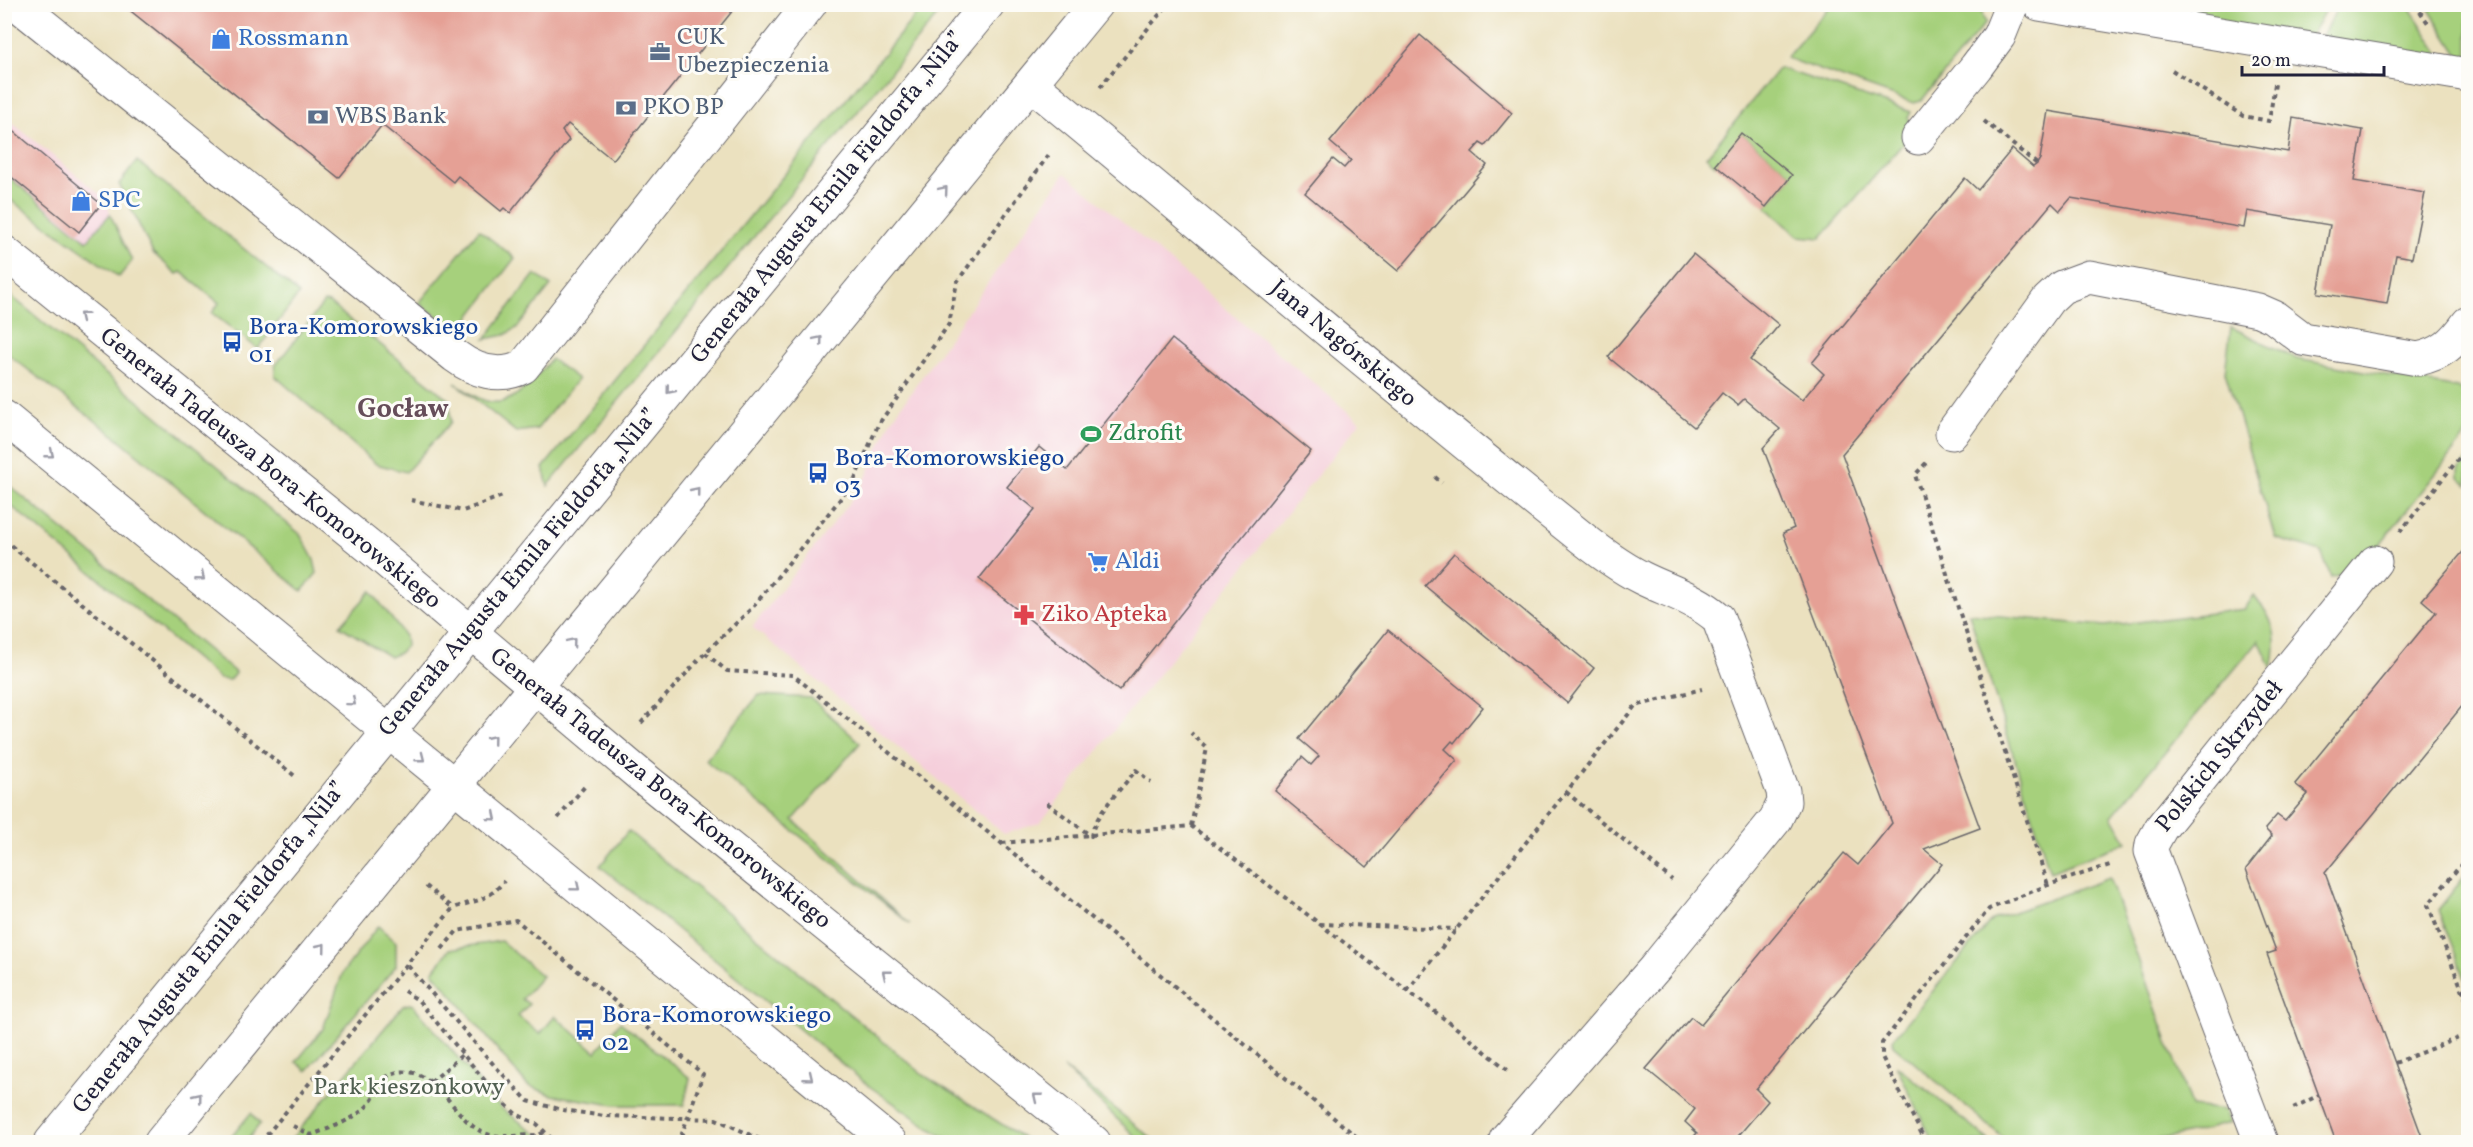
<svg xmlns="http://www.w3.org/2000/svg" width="2473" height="1147" font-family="Vollkorn,serif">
<rect width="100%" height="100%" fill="#fdfcf7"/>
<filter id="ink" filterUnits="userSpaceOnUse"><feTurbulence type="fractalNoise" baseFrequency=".0167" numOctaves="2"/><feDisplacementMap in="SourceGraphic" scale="12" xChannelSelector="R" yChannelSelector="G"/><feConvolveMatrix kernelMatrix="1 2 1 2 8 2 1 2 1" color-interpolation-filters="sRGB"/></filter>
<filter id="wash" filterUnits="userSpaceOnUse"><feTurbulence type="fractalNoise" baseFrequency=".008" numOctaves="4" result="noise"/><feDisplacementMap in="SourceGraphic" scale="24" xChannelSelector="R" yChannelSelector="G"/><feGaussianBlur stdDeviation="1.35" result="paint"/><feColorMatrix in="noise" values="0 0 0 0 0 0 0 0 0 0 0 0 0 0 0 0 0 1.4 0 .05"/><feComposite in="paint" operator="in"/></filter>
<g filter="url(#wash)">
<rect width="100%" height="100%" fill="#ebe1bf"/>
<g fill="#f5cfdb">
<polygon points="4,116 107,200 110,214 87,241 5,173"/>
<polygon points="1065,173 1360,422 1040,823 1004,834 752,627 862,486 891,421"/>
</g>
<g fill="#a6d07b" stroke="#64795b" stroke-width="1.5">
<polygon points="924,5 946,5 548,486 543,468"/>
<polygon points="1831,5 1980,5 1983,18 1986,22 1921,101 1914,103 1786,58"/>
<polygon points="2102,5 2328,5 2310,37"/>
<polygon points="2339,5 2408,5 2443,59 2321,38"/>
<polygon points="2426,5 2468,5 2468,65 2465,65"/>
<polygon points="1779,68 1911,112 1908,118 1914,131 1821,238 1798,236 1766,207 1792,175 1742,134 1715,165 1706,157"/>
<polygon points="137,161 299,294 258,349 212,313 219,303 181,272 177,274 153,253 119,184"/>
<polygon points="4,173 87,241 110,214 132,261 119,277 5,196"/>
<polygon points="479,230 515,258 459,331 419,303"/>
<polygon points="535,274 551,286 517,328 505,335 485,339"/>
<polygon points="5,291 300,534 314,560 317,573 302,591 115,436 5,352"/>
<polygon points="324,302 329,303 449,400 451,422 406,472 376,464 275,376 275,366"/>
<polygon points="2231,327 2297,359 2457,388 2468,396 2468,433 2365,563 2346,573 2331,577 2321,552 2275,538 2225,372"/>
<path d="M551 359 578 379 537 429 516 432 455 383C466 390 479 401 492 402 514 406 539 374 551 359Z"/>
<polygon points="2468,458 2468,485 2459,477 2459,470"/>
<polygon points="5,482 236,673 229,680 220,679 5,501"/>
<polygon points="371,591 405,636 406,646 399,653 390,657 340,626"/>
<path d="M2254 595C2275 621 2279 636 2272 669L2259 640 2112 816 2127 842 2050 872 1969 613 2105 626 2245 609Z"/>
<polygon points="759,695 811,698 860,743 793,820 910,924 705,760"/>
<polygon points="628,831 925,1076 1030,1142 953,1142 931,1129 869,1086 600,866"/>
<polygon points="2468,872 2468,986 2438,910"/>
<polygon points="2109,878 2191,1106 2225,1110 2230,1123 2174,1137 2137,1142 2013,1142 2006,1140 1893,1045 1893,1039 1992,920"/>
<polygon points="378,926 396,942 396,966 307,1071 296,1062 323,1029 343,972"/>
<polygon points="501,941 542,976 522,999 529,1004 518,1016 540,1034 555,1016 596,1052 620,1022 690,1078 684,1105 614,1105 552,1095 527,1085 433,972 450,949"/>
<polygon points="409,1004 413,1005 501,1108 538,1135 544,1142 289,1142 403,1006"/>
<polygon points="1896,1065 1991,1142 1933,1142"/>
<polygon points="1064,1068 1156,1142 1141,1142"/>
<polygon points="251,1113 260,1124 246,1142 227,1142"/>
</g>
<g id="blocks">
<g fill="#e5a095">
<polygon points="122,4 738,4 613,160 568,124 562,131 569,140 510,213 504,208 501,211 458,176 453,182 382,125 339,178"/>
<polygon points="1420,35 1512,113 1485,146 1480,143 1472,152 1487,165 1398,271 1305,193 1333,159 1344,168 1351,160 1330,142"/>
<polygon points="2048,111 2288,152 2293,118 2363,130 2354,181 2425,193 2412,258 2396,255 2387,304 2318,293 2330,225 2247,211 2244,228 2071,198 2060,211 2052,203 1842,454 1980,828 1924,849 1942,864 1756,1089 1768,1101 1733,1142 1689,1142 1697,1133 1685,1122 1695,1109 1646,1069 1691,1017 1701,1025 1844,853 1858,865 1892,823 1783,533 1794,528 1763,448 1780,429 1744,399 1738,405 1722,393 1694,427 1608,357 1693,254 1779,325 1750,360 1802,400 1824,374 1812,363 1965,178 1978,190 2012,149 2033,167 2037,164 2040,159"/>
<polygon points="4,123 101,204 79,232 4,171"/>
<polygon points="1741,133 1792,175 1766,207 1715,165"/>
<polygon points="1172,339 1311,451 1119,691 979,579 1035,509 1007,487 1039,447 1067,470"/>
<polygon points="2467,547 2468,549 2468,699 2325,873 2424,1142 2336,1142 2267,954 2276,951 2246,869 2272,836 2265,829 2277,815 2285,821 2308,794 2295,784 2436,612 2422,600"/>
<polygon points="1454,553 1594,668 1567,703 1425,586"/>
<polygon points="1388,630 1483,707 1454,743 1452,741 1445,749 1457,760 1367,867 1275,791 1302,757 1311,765 1319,756 1299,739"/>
</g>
</g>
</g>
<g filter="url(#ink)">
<use href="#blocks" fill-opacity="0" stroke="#686569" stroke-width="1.5"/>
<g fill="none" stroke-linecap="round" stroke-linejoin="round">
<g stroke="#686569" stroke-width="35">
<g id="minor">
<path d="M17 4 455 356C475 371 499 379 523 367L810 4"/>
<polyline points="2039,4 2468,75"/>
<path d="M1031 84C1211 232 1388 384 1571 529 1593 547 1616 565 1642 578 1668 591 1695 598 1718 618L1783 791 1784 802 1776 819 1655 968 1506 1139 1510 1142"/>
<polyline points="1918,138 1976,67 1999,36 2012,4"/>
<polyline points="4,252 372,549 640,775 1094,1142"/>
<polyline points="4,417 890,1142"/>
<path d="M1952 433 2048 300 2062 287 2089 277 2258 310 2274 317 2303 339 2418 359C2442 354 2454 343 2468 323"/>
<polyline points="51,1142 988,4"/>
<polyline points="161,1142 1096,4"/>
<polyline points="2261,1142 2151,851 2152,844 2161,828 2375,562"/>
</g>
</g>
<g stroke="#686569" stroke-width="4" stroke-dasharray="4.5 4.5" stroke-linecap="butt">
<polyline points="2415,4 2430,26"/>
<polyline points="2172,70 2243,116 2269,121 2275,84"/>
<polyline points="1100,87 1168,4"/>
<polyline points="1984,121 2037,164"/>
<polyline points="1926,463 1915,475 2048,885"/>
<polyline points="1435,477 1442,483"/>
<polyline points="411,500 463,511 505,495"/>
<polyline points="2400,532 2468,447"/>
<polyline points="4,540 296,777"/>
<polyline points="705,653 727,671 793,675 1001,843 1363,1142"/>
<polyline points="641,723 705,653 753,607 853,483 878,425 949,324 957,282 1050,153"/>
<polyline points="1566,792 1672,880"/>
<path d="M1047 803 1091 836C1096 812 1121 790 1136 770L1151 782"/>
<polyline points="558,818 586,785"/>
<polyline points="1191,826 1207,748 1191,733"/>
<polyline points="1002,843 1191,826 1459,1030 1510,1072"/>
<polyline points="2468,856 2428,905 2468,1004"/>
<polyline points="426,886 453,908"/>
<polyline points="1320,924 1456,929"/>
<polyline points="442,949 457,931 516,920 703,1074 679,1142"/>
<polyline points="408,966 494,1065 528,1101 563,1110 604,1116 716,1119 766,1142"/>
<polyline points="404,991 418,1000 501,1100 516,1114 537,1124 555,1142"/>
<polyline points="1407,991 1635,706 1702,689"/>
<polyline points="2395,1063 2468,1034"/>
<polyline points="431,1082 462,1055"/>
<polyline points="2293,1108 2319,1095"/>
<path d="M293 1126 311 1135C331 1128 354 1120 368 1105 379 1093 380 1075 398 1072 439 1066 455 1124 487 1134 499 1138 524 1135 538 1135L545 1132"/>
<path d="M261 1142 453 908C476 900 488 901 504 881"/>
<polyline points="1926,1142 1882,1057 1882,1043 1989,909 2048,885 2113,864"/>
<polyline points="2198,1142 2216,1138"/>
</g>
<use href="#minor" stroke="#fff" stroke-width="33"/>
</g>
<defs><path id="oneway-chevron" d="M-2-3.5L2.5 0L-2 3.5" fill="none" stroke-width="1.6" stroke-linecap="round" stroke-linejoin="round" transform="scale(1.5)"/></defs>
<g stroke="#9c9ca7">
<use href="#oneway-chevron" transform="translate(944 190) rotate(-50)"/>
<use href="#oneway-chevron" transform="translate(83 316) rotate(-141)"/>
<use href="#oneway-chevron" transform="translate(819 340) rotate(-50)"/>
<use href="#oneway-chevron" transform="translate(670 390) rotate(129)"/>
<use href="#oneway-chevron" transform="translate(50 454) rotate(39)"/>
<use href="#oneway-chevron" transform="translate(696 491) rotate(-51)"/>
<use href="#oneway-chevron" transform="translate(201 577) rotate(39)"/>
<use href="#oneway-chevron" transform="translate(572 642) rotate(-50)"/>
<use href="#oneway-chevron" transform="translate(352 702) rotate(40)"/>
<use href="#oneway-chevron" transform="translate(492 739) rotate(-51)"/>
<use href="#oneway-chevron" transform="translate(421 758) rotate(38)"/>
<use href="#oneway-chevron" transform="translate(493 817) rotate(40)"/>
<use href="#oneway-chevron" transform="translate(576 887) rotate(39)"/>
<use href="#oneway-chevron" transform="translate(322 947) rotate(-51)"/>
<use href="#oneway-chevron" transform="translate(886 974) rotate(-141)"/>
<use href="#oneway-chevron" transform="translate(809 1077) rotate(39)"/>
<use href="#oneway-chevron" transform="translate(198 1097) rotate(-51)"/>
<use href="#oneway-chevron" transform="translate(1037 1097) rotate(-141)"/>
</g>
</g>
<defs>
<g id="shop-bare" transform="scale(1.62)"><path d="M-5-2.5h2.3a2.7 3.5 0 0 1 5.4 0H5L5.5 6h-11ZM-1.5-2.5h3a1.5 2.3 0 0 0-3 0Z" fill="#3f7fe0" stroke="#fdfcf7" stroke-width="2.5" paint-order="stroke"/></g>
<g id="office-bare" transform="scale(1.62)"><path d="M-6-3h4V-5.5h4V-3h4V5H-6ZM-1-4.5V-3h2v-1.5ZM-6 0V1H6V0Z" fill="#5c6f8a" stroke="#fdfcf7" stroke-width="2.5" paint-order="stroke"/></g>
<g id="bank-bare" transform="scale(1.62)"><path d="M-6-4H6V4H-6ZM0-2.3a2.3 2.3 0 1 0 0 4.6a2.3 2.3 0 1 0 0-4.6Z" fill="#5c6f8a" stroke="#fdfcf7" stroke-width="2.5" paint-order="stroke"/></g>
<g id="bus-bare" transform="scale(1.62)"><path d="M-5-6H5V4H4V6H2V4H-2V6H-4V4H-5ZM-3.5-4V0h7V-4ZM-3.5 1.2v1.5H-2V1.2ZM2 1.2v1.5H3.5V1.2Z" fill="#1a4fb4" stroke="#fdfcf7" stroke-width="2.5" paint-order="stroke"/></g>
<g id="stadium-bare" transform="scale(1.62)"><path d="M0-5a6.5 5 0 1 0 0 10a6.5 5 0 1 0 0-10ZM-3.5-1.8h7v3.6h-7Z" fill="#2e9e5b" stroke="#fdfcf7" stroke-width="2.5" paint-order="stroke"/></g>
<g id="supermarket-bare" transform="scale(1.62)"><path d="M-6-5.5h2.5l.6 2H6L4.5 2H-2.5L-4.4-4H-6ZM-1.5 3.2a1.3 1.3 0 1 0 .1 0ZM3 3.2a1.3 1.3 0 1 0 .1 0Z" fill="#3f7fe0" stroke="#fdfcf7" stroke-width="2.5" paint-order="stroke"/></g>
<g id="pharmacy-bare" transform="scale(1.62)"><path d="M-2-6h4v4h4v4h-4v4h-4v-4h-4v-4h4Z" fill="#e0444e" stroke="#fdfcf7" stroke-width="2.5" paint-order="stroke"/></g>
</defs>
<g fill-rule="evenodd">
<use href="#shop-bare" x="221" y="39"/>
<use href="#office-bare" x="660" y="52"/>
<use href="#bank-bare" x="626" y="108"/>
<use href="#bank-bare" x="318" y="117"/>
<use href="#shop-bare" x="81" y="201"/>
<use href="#bus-bare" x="232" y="342"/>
<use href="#stadium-bare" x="1091" y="434"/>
<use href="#bus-bare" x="818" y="473"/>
<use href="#supermarket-bare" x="1098" y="562"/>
<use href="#pharmacy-bare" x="1024" y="615"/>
<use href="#bus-bare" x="585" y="1030"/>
</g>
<g text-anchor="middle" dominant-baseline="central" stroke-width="6" stroke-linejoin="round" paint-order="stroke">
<g font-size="24" fill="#4e5e75" stroke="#fdfcf7" text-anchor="start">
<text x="677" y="38">CUK<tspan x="677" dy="28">Ubezpieczenia</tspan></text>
<text x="643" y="108">PKO BP</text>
<text x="335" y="117">WBS Bank</text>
</g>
<g font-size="24" fill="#366cbe" stroke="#fdfcf7" text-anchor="start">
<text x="238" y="39">Rossmann</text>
<text x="98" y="201">SPC</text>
<text x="1115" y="562">Aldi</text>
</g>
<g font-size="24" fill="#22223b" stroke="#fdfcf7">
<text transform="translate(828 198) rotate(-51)">Generała Augusta Emila Fieldorfa „Nila”</text>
<text transform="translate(1343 344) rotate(40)">Jana Nagórskiego</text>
<text transform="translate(270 469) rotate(39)">Generała Tadeusza Bora-Komorowskiego</text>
<text transform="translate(519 573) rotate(-50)">Generała Augusta Emila Fieldorfa „Nila”</text>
<text transform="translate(2220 757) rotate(-51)">Polskich Skrzydeł</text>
<text transform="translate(660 789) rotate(39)">Generała Tadeusza Bora-Komorowskiego</text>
<text transform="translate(210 948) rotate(-51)">Generała Augusta Emila Fieldorfa „Nila”</text>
</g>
<g font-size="24" fill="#164399" stroke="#fdfcf7" text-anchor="start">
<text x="249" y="328">Bora-Komorowskiego<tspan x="249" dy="28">01</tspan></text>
<text x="835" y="459">Bora-Komorowskiego<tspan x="835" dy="28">03</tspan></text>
<text x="602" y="1016">Bora-Komorowskiego<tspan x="602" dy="28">02</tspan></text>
</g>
<g font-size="24" fill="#27864d" stroke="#fdfcf7" text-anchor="start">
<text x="1108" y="434">Zdrofit</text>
</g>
<g font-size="24" fill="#be3a42" stroke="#fdfcf7" text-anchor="start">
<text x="1041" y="615">Ziko Apteka</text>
</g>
<g font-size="24" fill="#505f51" stroke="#fdfcf7">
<text x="409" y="1088">Park kieszonkowy</text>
</g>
<g font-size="27" font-weight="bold" fill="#664e5a" stroke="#fdfcf7">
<text x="403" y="410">Gocław</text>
</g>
</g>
<rect width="2473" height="1147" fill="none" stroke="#fdfcf7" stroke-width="24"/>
<path d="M2242 66v9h142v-9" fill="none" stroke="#22223b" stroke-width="3"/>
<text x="2251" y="66" font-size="18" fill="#22223b" stroke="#fdfcf7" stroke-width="4.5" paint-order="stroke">20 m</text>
</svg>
